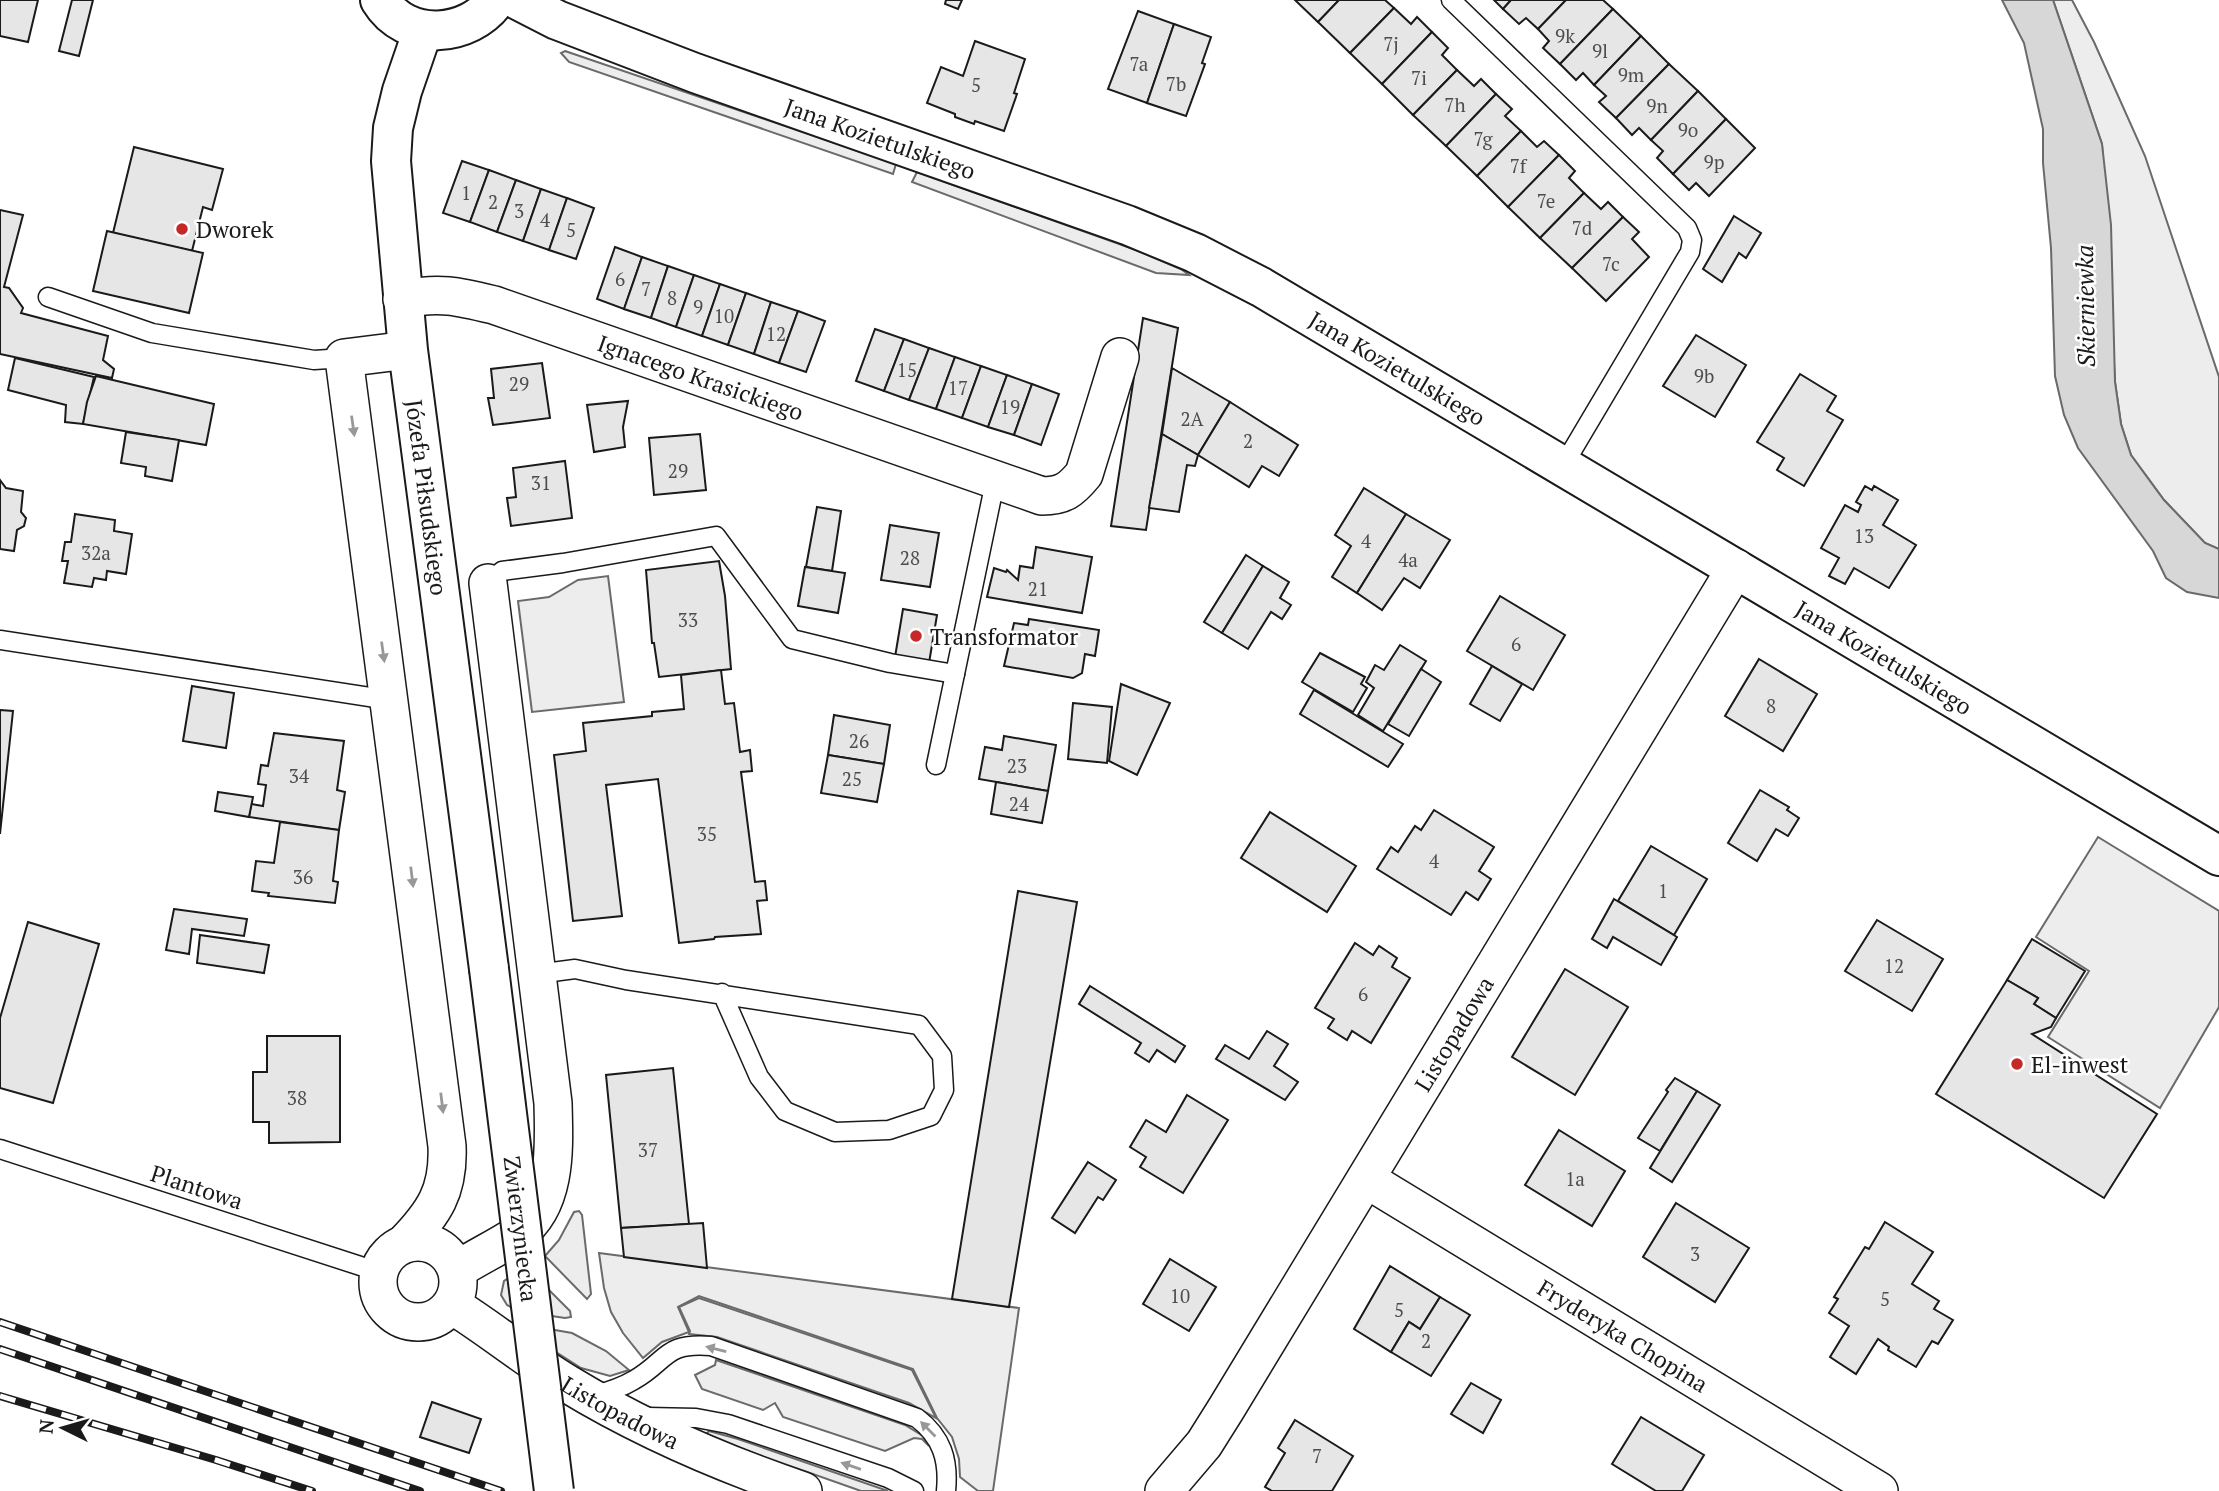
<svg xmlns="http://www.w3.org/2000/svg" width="2219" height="1491" font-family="'PT Serif',serif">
<rect width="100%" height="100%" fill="#fff"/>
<g fill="#ededed" stroke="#6a6a6a" stroke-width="2">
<polygon points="2053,0 2072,0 2094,42 2145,156 2219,377 2219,549 2205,543 2164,500 2131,455 2121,424 2115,382 2102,144"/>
<polygon points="565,51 896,164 893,174 569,62 561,53"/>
<polygon points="917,172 1136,250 1181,269 1189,275 1156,273 912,182"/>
<polygon points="608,576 624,702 532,712 518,601 549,597 578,580"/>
<polygon points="2098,837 2219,911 2219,1007 2160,1108 2048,1037 2089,971 2036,937"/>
<polygon points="579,1211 582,1215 591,1294 587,1299 545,1256 559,1240 574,1212"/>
<polygon points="599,1253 1019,1308 993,1491 978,1491 960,1477 959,1459 952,1437 937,1418 913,1369 699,1296 678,1307 689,1332 662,1342 643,1358 623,1333 611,1312 604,1288"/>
<polygon points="525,1268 528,1269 570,1311 571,1317 565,1318 518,1311 507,1305 501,1295 504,1281"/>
<polygon points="699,1298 912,1370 936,1418 909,1403 717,1337 689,1334 690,1331 679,1307"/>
<polygon points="509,1322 572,1333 606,1351 629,1370 610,1376 581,1368"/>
<polygon points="716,1360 905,1425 923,1436 929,1446 922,1439 914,1438 885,1451 783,1417 775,1403 763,1410 702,1389 695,1375 715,1365"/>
<polygon points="709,1431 738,1439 888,1491 861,1491 731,1445 706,1434"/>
</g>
<polygon fill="#d7d7d7" stroke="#6a6a6a" stroke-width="2" points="2002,0 2053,0 2102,144 2111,225 2115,382 2121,424 2131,455 2164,500 2205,543 2219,549 2219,598 2187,592 2166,578 2153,551 2078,448 2064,415 2055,376 2051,248 2043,163 2043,129 2024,43"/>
<g fill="#e6e6e6" stroke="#1a1a1a" stroke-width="2">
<polygon points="0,0 38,0 28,42 0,36"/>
<polygon points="72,0 93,0 79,56 59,51"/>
<polygon points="946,0 962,0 958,9 945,4"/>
<polygon points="1295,0 1339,0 1318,22"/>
<polygon points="1339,0 1385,0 1394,8 1350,53 1318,22"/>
<polygon points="1494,0 1511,0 1503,9"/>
<polygon points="1511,0 1566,0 1538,29 1526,18 1519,24 1503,9"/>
<polygon points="1566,0 1603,0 1613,9 1560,64 1543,48 1549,41 1538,29"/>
<polygon points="1394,8 1411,24 1417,17 1432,32 1382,84 1350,53"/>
<polygon points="1613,9 1641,36 1594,85 1583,73 1576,80 1560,64"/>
<polygon points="1138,11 1174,24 1147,103 1108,89"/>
<polygon points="1174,24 1211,37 1202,63 1205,64 1186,116 1147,103"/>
<polygon points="1432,32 1448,48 1442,55 1457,70 1413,115 1382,84"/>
<polygon points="1641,36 1669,64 1616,118 1599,102 1606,96 1594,85"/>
<polygon points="975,41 1025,59 1014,93 1017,94 1004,131 975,121 974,124 955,117 955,114 927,103 941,67 963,76"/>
<polygon points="1669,64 1698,91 1651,140 1639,128 1632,135 1616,118"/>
<polygon points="1457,70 1474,86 1481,79 1496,94 1446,146 1413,115"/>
<polygon points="1698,91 1726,119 1673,174 1657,158 1663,151 1651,140"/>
<polygon points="1496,94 1512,109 1505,116 1521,131 1477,176 1446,146"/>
<polygon points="1726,119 1755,148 1709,196 1696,183 1689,190 1673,174"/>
<polygon points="1521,131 1537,147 1544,141 1559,155 1508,207 1477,176"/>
<polygon points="134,147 223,169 212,210 203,207 192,251 113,233"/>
<polygon points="1559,155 1575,171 1569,178 1584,193 1540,238 1508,207"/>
<polygon points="462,161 489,170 470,222 443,213"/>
<polygon points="489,170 516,180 497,232 470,222"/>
<polygon points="516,180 541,189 523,241 497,232"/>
<polygon points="541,189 567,198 549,250 523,241"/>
<polygon points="1584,193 1601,209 1608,202 1623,217 1572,268 1540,238"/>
<polygon points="567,198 594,208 576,259 549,250"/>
<polygon points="0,210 23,215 4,287 9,288 23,308 21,313 108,336 103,360 114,369 112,378 0,354"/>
<polygon points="1734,216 1761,233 1746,258 1739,253 1722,282 1703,269"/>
<polygon points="1623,217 1639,232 1632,239 1649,257 1606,301 1572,268"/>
<polygon points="107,231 203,253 189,313 93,291"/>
<polygon points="615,247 642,257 624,309 597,299"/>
<polygon points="642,257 668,266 651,318 624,309"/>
<polygon points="668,266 694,275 676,327 651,318"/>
<polygon points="694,275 720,284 702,336 676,327"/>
<polygon points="720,284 746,293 728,345 702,336"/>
<polygon points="746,293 771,302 754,354 728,345"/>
<polygon points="771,302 798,311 779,363 754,354"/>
<polygon points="798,311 825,321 806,372 779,363"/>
<polygon points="1143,318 1178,328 1146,530 1111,526"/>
<polygon points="875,329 904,339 884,391 856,381"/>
<polygon points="1696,335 1746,365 1715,417 1663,386"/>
<polygon points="904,339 929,348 909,400 884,391"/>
<polygon points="929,348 955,357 936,409 909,400"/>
<polygon points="955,357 981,366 962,418 936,409"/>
<polygon points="15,358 94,377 83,424 65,422 66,405 8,390"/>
<polygon points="542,363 550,418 493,425 488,398 494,398 491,369"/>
<polygon points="981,366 1007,375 988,427 962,418"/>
<polygon points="1172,368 1230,402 1198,455 1162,434"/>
<polygon points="1800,374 1836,396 1827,411 1843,420 1804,486 1777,470 1784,458 1757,442"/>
<polygon points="1007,375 1032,384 1014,435 988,427"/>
<polygon points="96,376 214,404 206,445 83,424 87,402"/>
<polygon points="1032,384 1059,394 1041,445 1014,435"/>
<polygon points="628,401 623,427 625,447 594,452 587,405"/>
<polygon points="1230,402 1298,445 1279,476 1262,466 1249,487 1198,455"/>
<polygon points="126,432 179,440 172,481 145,476 146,467 121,463"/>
<polygon points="700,434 706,490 654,495 649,438"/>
<polygon points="1162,434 1198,455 1195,466 1187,465 1179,512 1149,508"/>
<polygon points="565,461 572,518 511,526 507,498 516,497 513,468"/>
<polygon points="0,480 6,488 23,491 21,512 26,518 24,526 17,530 14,551 0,549"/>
<polygon points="1865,486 1872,490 1874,486 1898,500 1883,525 1916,545 1889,588 1854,568 1845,584 1829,576 1839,558 1821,548 1845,505 1858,512 1861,505 1856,502"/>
<polygon points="1364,488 1406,514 1357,593 1332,577 1351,546 1335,535"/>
<polygon points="817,507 841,511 832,571 806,567"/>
<polygon points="75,514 115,520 114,531 132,534 126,574 107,571 106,580 94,578 92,587 64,583 68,561 62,561 65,542 71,542"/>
<polygon points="1406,514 1450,540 1420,588 1404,578 1382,610 1357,593"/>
<polygon points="890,525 939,533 930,587 881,580"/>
<polygon points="1036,547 1092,557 1082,613 987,597 994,568 1006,572 1007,570 1018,580 1020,566 1033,568"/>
<polygon points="1246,555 1263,566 1222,633 1204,622"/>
<polygon points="719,561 725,596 731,669 659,677 654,643 652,643 646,570"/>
<polygon points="1263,566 1289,582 1280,598 1291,605 1282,619 1271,612 1248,649 1222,633"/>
<polygon points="805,567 845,573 838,613 798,606"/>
<polygon points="1500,596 1565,635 1533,690 1467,651"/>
<polygon points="903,609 937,615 929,663 895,657"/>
<polygon points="1029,619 1099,630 1095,656 1085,654 1082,673 1073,678 1004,666 1014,623 1028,625"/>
<polygon points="1400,645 1426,661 1383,731 1358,715 1374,688 1366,682 1375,665 1384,670"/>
<polygon points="1320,653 1365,677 1361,684 1367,688 1353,712 1302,682"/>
<polygon points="1759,659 1817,694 1783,751 1725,716"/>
<polygon points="1492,666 1522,684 1500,721 1470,704"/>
<polygon points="1421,669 1441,682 1409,736 1388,724"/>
<polygon points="721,670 725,704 734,703 740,752 750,750 752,771 741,772 755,882 765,881 767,900 757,901 761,934 715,937 714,939 679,943 658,779 606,785 622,916 573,921 554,755 586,751 583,723 652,716 652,712 684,709 681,675"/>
<polygon points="1121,684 1170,703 1137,775 1109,761"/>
<polygon points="192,686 234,693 226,748 183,741"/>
<polygon points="1314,690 1403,744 1388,767 1300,714"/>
<polygon points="1073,703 1112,707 1107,763 1068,759"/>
<polygon points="0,710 13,711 0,834"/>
<polygon points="834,715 890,725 884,764 828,755"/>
<polygon points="274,733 344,741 337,790 345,792 339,830 249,817 251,804 263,806 266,785 258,784 261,765 268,766"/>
<polygon points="1004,736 1056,745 1048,791 979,779 985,747 1002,750"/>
<polygon points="828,755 884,764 877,802 821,793"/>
<polygon points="996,782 1048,791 1042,823 991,814"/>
<polygon points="1760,790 1789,807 1787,810 1799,818 1788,836 1776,829 1757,861 1728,843"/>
<polygon points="218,792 253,797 249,817 215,811"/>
<polygon points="1434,810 1494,847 1479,871 1491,879 1478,900 1466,892 1451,915 1377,869 1391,847 1398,852 1415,826 1421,830"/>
<polygon points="1270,812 1356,866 1327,912 1241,858"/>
<polygon points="280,822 339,830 333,881 338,882 335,903 268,896 269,893 252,891 256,861 274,863"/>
<polygon points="1651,846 1707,879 1674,935 1618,901"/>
<polygon points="1018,891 1077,902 1009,1307 952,1299"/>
<polygon points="1614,899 1677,937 1661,965 1613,937 1607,948 1592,939"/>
<polygon points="174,909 247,919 244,936 192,929 189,954 166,950"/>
<polygon points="1877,920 1943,959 1912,1011 1845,971"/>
<polygon points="28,922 99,944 53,1103 0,1088 0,1018"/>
<polygon points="200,935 269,945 264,973 197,963"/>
<polygon points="2032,939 2085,971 2056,1018 2034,1004 2038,998 2007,980"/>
<polygon points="1355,943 1373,955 1379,946 1397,958 1392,967 1410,978 1371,1043 1352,1031 1347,1040 1328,1028 1334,1019 1315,1008"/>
<polygon points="1565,969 1628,1007 1575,1095 1512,1057"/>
<polygon points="2007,980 2038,998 2034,1004 2056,1018 2051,1027 2032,1034 2157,1114 2104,1198 1936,1094"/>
<polygon points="1090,986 1185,1046 1175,1062 1157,1050 1149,1062 1135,1053 1141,1043 1079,1004"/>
<polygon points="1267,1031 1288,1044 1274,1066 1298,1082 1285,1100 1216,1059 1225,1045 1249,1059"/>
<polygon points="267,1036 340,1036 340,1142 269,1143 269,1122 253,1122 253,1072 267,1072"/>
<polygon points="673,1068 689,1224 621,1228 606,1075"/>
<polygon points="1675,1078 1697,1091 1660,1151 1638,1138 1668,1092 1666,1090"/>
<polygon points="1697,1091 1720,1105 1672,1182 1650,1168"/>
<polygon points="1187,1095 1228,1120 1183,1193 1140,1167 1146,1157 1130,1147 1146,1120 1166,1132"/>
<polygon points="1559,1130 1625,1171 1592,1226 1525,1185"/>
<polygon points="1088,1162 1116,1180 1103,1200 1098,1197 1075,1233 1052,1218"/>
<polygon points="1676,1203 1749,1248 1715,1302 1643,1257"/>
<polygon points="1885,1222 1933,1252 1912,1284 1939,1301 1934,1309 1953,1320 1938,1344 1932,1341 1916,1367 1888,1350 1889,1347 1878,1339 1856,1374 1830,1357 1849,1326 1829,1313 1838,1299 1834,1297 1865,1247 1869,1249"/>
<polygon points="703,1223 707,1268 624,1257 621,1228"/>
<polygon points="1170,1259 1216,1287 1189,1331 1143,1304"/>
<polygon points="1390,1266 1440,1297 1420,1329 1409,1322 1391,1352 1354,1329"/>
<polygon points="1440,1297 1470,1315 1431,1376 1391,1352 1409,1322 1420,1329"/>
<polygon points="1471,1383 1501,1400 1483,1433 1451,1414"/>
<polygon points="432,1402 481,1419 469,1453 420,1437"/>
<polygon points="1641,1417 1704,1455 1682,1491 1656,1491 1612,1464"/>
<polygon points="1295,1420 1353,1456 1332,1491 1272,1491 1265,1487 1285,1453 1278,1448"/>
</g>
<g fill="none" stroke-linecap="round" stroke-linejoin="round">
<g stroke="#1a1a1a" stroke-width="21">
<g id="service">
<polyline points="1451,0 1687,228 1692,240 1690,252 1563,466"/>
<polyline points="48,297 152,333 314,360 344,358"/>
<polyline points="488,583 502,571 563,563 716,536 792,639 890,663 955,674"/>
<polyline points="0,640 389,700"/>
<polyline points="936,765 995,482"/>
<polyline points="537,974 575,969 626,980 919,1025 942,1056 944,1090 931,1116 889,1130 835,1132 785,1111 759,1077 722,993"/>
<polyline points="0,1149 379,1272"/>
<path d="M593 1396C607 1392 621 1388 634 1380 668 1361 663 1342 711 1346L917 1418C942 1437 949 1460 946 1491"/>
<polyline points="647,1417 696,1418 728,1424 888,1478 914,1491"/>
</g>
</g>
<g stroke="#1a1a1a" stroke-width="40">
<g id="minor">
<path id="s1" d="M402 299C441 292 457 296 494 305L1042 496C1063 496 1071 490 1084 474L1120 357"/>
<path id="s2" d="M1366 1179 1879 1491"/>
<circle cx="418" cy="1282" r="40"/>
<path d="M404 1244C434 1213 449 1191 447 1146L344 358 408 350"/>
<path d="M457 1270C477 1257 499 1247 518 1234 558 1204 554 1147 553 1103L488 583"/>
<path id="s3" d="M452 1305C492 1330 528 1360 568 1384 642 1429 721 1463 803 1491"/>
<path id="s4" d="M1164 1491 1204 1444 1226 1409 1736 568"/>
</g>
</g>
<g stroke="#1a1a1a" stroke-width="42">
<g id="tertiary">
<path d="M380 0C406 43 469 38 496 0"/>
<path id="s5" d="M518 0 557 20 695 73 1127 225 1195 253 1261 287 2219 856"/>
<path id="s6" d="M423 30 402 91 393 128 391 161 408 350 489 969"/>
</g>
</g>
<use href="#service" stroke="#fff" stroke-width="18"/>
<use href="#minor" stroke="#fff" stroke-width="37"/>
<use href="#tertiary" stroke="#fff" stroke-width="38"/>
<g stroke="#1a1a1a" stroke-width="8">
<g id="rail">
<polyline points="0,1322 501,1491"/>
<polyline points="0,1349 420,1491"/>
<polyline points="0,1396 216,1460 312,1491"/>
</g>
</g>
<use href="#rail" stroke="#fff" stroke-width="5" stroke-dasharray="16" stroke-linecap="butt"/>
<g stroke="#1a1a1a" stroke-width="42" stroke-linecap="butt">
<g id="tertiary-bridge">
<path id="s7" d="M489 969 554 1491"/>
</g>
</g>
<use href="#tertiary-bridge" stroke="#fff" stroke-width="38"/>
</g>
<defs><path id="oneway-solid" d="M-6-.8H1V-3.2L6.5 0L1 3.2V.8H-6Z" transform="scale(1.75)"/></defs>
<g fill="#989898">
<use href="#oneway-solid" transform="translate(353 426) rotate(82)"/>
<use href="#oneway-solid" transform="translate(383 652) rotate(82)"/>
<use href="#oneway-solid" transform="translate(412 877) rotate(83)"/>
<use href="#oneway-solid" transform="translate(442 1103) rotate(83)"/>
<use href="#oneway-solid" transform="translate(716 1349) rotate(-166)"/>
<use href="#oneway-solid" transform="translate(928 1429) rotate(-135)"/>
<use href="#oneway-solid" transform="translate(851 1466) rotate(-161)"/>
</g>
<g fill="#c62828" stroke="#fff" stroke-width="2.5">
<circle cx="182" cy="229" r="7"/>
<circle cx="916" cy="636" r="7"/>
<circle cx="2017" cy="1064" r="7"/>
</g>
<g text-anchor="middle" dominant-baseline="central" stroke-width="5" stroke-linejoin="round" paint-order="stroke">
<g font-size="19" fill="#4d4d4d">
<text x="1565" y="35">9k</text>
<text x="1391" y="43">7j</text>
<text x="1600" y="50">9l</text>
<text x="1139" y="63">7a</text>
<text x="1631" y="74">9m</text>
<text x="1419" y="77">7i</text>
<text x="1176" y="83">7b</text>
<text x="976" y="84">5</text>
<text x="1455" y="104">7h</text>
<text x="1657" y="105">9n</text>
<text x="1688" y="129">9o</text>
<text x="1483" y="138">7g</text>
<text x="1714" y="161">9p</text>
<text x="1518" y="165">7f</text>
<text x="466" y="192">1</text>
<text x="1546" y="200">7e</text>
<text x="493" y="201">2</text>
<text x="519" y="210">3</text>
<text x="545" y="219">4</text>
<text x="1582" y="227">7d</text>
<text x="571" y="229">5</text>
<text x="1611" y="263">7c</text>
<text x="620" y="278">6</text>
<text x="646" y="288">7</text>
<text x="672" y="297">8</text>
<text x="698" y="306">9</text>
<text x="724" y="315">10</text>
<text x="776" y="333">12</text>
<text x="907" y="369">15</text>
<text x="1704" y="375">9b</text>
<text x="519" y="383">29</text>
<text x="958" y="387">17</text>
<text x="1010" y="406">19</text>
<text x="1192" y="418">2A</text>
<text x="1248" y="440">2</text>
<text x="678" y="470">29</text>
<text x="541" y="482">31</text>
<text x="1864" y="535">13</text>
<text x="1366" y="540">4</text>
<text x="96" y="552">32a</text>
<text x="910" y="557">28</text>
<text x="1408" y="559">4a</text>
<text x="1038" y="588">21</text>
<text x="688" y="619">33</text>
<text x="1516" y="643">6</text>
<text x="1771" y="705">8</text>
<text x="859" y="740">26</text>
<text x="1017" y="765">23</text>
<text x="299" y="775">34</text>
<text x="852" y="778">25</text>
<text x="1019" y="803">24</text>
<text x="707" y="833">35</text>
<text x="1434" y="860">4</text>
<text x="303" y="876">36</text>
<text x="1663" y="890">1</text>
<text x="1894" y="965">12</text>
<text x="1363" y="993">6</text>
<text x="297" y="1097">38</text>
<text x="648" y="1149">37</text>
<text x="1575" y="1178">1a</text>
<text x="1695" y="1253">3</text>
<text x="1180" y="1295">10</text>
<text x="1885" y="1298">5</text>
<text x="1399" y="1309">5</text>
<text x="1426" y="1340">2</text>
<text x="1317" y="1455">7</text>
</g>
<g font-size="23" fill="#1a1a1a" stroke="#fff">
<text stroke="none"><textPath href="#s5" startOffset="388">Jana Kozietulskiego</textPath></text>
<text stroke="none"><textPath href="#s5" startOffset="956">Jana Kozietulskiego</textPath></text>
<text stroke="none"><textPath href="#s1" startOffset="312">Ignacego Krasickiego</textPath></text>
<text stroke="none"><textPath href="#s6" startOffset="474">Józefa Piłsudskiego</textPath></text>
<text stroke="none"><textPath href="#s5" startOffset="1522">Jana Kozietulskiego</textPath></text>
<text stroke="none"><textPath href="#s4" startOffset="542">Listopadowa</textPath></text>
<text transform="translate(197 1187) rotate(18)">Plantowa</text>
<text stroke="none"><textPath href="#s7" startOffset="262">Zwierzyniecka</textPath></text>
<text stroke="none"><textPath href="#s2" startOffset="301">Fryderyka Chopina</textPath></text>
<text stroke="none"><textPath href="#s3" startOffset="200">Listopadowa</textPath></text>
</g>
<g font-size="23" fill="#1a1a1a" stroke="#fff" text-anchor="start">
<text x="196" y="229">Dworek</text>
<text x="930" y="636">Transformator</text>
<text x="2031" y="1064">El-inwest</text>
</g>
<g font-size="24" font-style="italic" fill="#1a1a1a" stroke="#fff">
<text transform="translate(2085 306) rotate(-91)">Skierniewka</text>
</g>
</g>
<g transform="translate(63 1428) rotate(275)" stroke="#ffffff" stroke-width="5" paint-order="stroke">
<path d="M0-5L12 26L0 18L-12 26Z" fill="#1a1a1a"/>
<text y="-10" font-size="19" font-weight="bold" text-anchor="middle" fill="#1a1a1a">N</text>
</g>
</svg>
